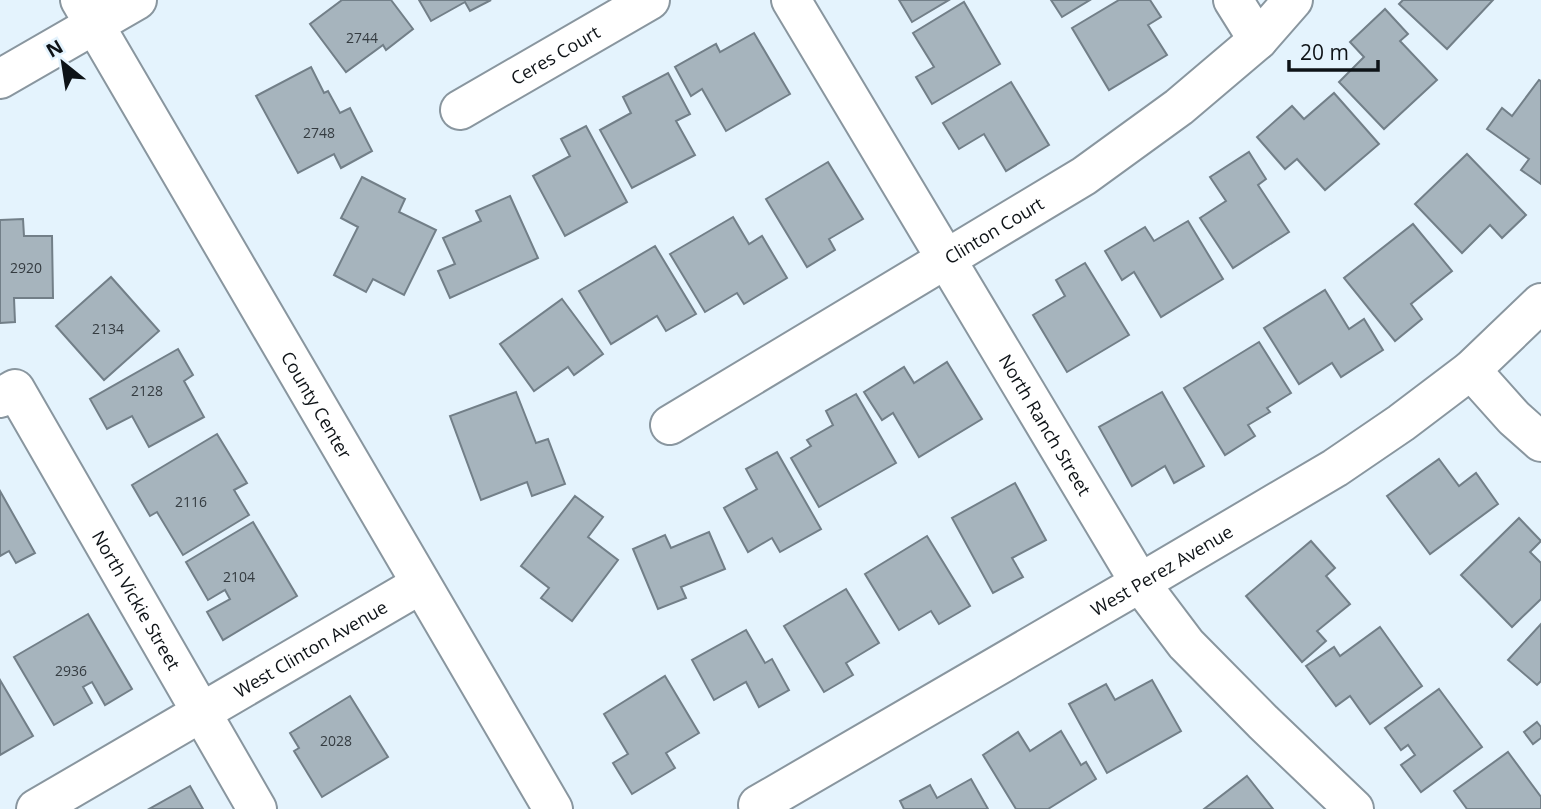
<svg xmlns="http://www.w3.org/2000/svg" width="1541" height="809" font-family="'Open Sans',sans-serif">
<rect width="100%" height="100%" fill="#e4f3fd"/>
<g fill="#a6b4bd" stroke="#727f88" stroke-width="2">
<polygon points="342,0 391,0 413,29 386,50 383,45 346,72 310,24"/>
<polygon points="419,0 491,0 470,11 465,2 431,21"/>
<polygon points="899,0 949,0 912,22"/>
<polygon points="1051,0 1090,0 1062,17"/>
<polygon points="1119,0 1150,0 1161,17 1148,25 1167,55 1109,90 1072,28"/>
<polygon points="1403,0 1493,0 1447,49 1399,4"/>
<polygon points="964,2 1000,64 932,104 916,77 934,67 913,33"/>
<polygon points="1385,9 1408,34 1400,41 1437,80 1384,129 1339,82 1364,57 1350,42"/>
<polygon points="754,33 790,94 726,131 702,89 691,96 675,67 716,44 720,52"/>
<polygon points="311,67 324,93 328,91 340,113 350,108 372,151 341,168 334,154 298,173 256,96"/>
<polygon points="668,73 690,114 676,121 695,155 632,188 600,130 631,113 623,97"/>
<polygon points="1539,80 1541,81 1541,184 1521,170 1529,159 1487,129 1502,108 1512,116"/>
<polygon points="1011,82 1049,145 1006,171 984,134 959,149 943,123"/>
<polygon points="1334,93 1379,144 1325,190 1297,159 1285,169 1257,137 1292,106 1304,119"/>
<polygon points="586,126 627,202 565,236 533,176 570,156 561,139"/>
<polygon points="1249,152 1266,179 1258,185 1289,232 1233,268 1200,218 1226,201 1210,177"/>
<polygon points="1467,154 1526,215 1502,238 1490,225 1462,253 1415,204"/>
<polygon points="828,162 863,219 829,239 835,250 807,267 766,199"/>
<polygon points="362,177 405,199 399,212 436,230 404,295 373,279 366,292 334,275 358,227 341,218"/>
<polygon points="510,196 538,258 450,298 438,271 455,264 443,238 481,221 476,211"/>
<polygon points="733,217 749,244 762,236 787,278 744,304 737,293 705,312 670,254"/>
<polygon points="23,219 24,236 52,236 53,298 14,298 15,322 0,323 0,220"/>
<polygon points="1188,221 1223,279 1161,317 1134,272 1122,280 1105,251 1145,227 1154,241"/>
<polygon points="1413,224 1452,271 1411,304 1422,319 1395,341 1344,278"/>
<polygon points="655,246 696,314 666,331 657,316 611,344 579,291"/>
<polygon points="1085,263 1129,335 1067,372 1033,315 1065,296 1056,280"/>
<polygon points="111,277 159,331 104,380 56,326"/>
<polygon points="1325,290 1349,329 1364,319 1383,350 1341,377 1332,363 1299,384 1264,328"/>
<polygon points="562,299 603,354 574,375 568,367 534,391 500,344"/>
<polygon points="1259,342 1291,393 1267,408 1270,412 1248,425 1255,436 1225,455 1184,388"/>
<polygon points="178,349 193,375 184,381 204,417 149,447 132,416 107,429 90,399"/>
<polygon points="947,362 982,419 919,457 893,413 882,420 864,392 904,367 914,383"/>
<polygon points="516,392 536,443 548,439 565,484 532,496 527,482 481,500 450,416"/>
<polygon points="1162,392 1204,466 1174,483 1165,466 1132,486 1099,427"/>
<polygon points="856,394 896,463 819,507 791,458 811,446 807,440 833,425 826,411"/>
<polygon points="217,434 247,483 234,490 249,515 183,555 157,512 150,516 132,485"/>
<polygon points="777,452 821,529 780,552 772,538 748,552 724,508 757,489 746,469"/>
<polygon points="1439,459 1459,486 1476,473 1498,504 1430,554 1387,496"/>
<polygon points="1015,483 1046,540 1012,558 1023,577 993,593 952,518"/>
<polygon points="0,491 35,553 16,563 9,551 0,556"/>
<polygon points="575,496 603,517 588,537 618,560 572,621 541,598 549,588 521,566"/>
<polygon points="1519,518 1541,541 1530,552 1541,563 1541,599 1512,627 1461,575"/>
<polygon points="253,522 297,596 223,640 207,612 230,599 225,590 208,600 186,562"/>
<polygon points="709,532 725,569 681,587 686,598 658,609 633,549 665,535 671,548"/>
<polygon points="927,536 970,606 939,624 931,611 899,630 865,574"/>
<polygon points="1311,541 1335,568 1326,576 1350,604 1317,631 1326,641 1302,662 1246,596"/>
<polygon points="846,589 879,643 846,663 853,675 824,692 784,626"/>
<polygon points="88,614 132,689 105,705 92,682 83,687 92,703 54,725 14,657"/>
<polygon points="1541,624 1541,681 1537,685 1508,660"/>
<polygon points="1380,627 1422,686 1370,724 1350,696 1336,706 1306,666 1334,647 1340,656"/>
<polygon points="746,630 765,663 772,659 789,690 759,707 746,682 714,700 692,660"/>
<polygon points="665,676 699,733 666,753 675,768 632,794 613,763 628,754 604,714"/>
<polygon points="0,680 33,736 0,755"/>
<polygon points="1152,680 1181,731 1107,773 1069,704 1106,684 1115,700"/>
<polygon points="1439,689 1482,747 1421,792 1401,765 1415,755 1408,745 1401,750 1385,728"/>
<polygon points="350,696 388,757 322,797 294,751 299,748 290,733"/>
<polygon points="1537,722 1541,727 1541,738 1533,744 1524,732"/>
<polygon points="1061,731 1081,765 1086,762 1096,779 1048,809 1016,809 983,755 1018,732 1030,751"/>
<polygon points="1508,752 1541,797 1541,809 1467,809 1454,791"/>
<polygon points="1247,776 1273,809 1204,809"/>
<polygon points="971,779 988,809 904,809 900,801 930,785 937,798"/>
<polygon points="190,786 203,809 149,809"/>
</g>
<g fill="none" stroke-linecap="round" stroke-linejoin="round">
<g stroke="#89969f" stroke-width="42">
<g id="minor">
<path id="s1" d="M80 0 553 809"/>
<path id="s2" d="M791 0 1140 583 1186 644 1263 722 1354 809"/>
<polyline points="1233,0 1258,40"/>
<polyline points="0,79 137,0"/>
<path id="s3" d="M460 110 650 0"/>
<polyline points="1471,370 1514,418 1541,442"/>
<path id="s4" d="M0 398 15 389 257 809"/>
<path id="s5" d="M670 425 1084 176 1179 107 1258 40 1293 0"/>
<path id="s6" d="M758 805 1140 583 1335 468 1401 423 1471 370 1541 303"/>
<path id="s7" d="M36 809 421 584"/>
</g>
</g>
<use href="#minor" stroke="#fff" stroke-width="38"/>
</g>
<g text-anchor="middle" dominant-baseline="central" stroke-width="5" stroke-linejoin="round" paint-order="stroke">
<g font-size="14" fill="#343b40">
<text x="362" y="37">2744</text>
<text x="319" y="132">2748</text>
<text x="26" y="267">2920</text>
<text x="108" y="328">2134</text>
<text x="147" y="390">2128</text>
<text x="191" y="501">2116</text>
<text x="239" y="576">2104</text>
<text x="71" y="670">2936</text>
<text x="336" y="740">2028</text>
</g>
<g font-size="18" fill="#0e1317" stroke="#e4f3fd">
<text stroke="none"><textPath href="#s3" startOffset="110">Ceres Court</textPath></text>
<text stroke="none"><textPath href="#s5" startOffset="378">Clinton Court</textPath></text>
<text stroke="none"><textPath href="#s1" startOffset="469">County Center</textPath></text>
<text stroke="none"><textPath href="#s2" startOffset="495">North Ranch Street</textPath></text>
<text stroke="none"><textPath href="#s6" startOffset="467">West Perez Avenue</textPath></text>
<text stroke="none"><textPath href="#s4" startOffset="261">North Vickie Street</textPath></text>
<text stroke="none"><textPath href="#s7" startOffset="318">West Clinton Avenue</textPath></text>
</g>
</g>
<g transform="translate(63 63) rotate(330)" stroke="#e4f3fd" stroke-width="5" paint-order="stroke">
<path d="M0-5L12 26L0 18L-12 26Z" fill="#0e1317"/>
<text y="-10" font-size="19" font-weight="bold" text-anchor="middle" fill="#0e1317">N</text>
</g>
<path d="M1289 60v10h89v-10" fill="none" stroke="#0e1317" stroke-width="3.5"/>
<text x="1300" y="60" font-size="21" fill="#0e1317" stroke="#e4f3fd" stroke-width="5" paint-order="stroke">20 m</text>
</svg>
